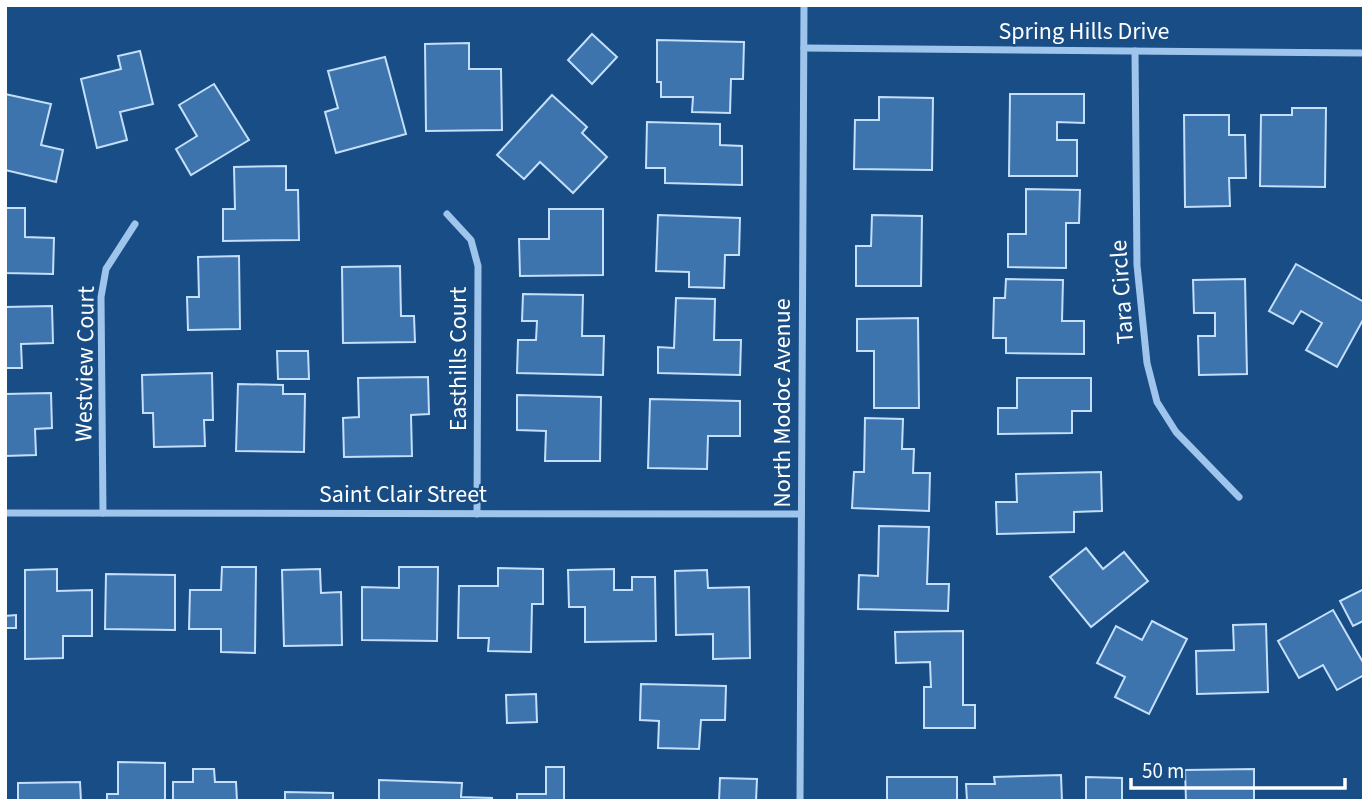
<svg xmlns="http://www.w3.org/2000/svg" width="1369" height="806" font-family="'Source Sans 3',sans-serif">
<rect width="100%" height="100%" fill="#194d85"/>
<g fill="#3d74ad" stroke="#c4dff9" stroke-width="2">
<polygon points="592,34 617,57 592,84 568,60"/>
<polygon points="657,40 744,42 743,79 731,79 730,113 692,112 693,97 661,97 661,82 657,82"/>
<polygon points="469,43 469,69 501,69 502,130 426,131 425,44"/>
<polygon points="140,51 153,104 120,112 127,140 97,148 81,79 121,69 118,56"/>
<polygon points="385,57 406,134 336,153 325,112 338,108 328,71"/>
<polygon points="214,84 249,140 191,175 176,149 197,136 179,105"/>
<polygon points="5,94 51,104 41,145 63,150 56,182 5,170"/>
<polygon points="1010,94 1084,94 1084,123 1057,122 1057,140 1077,140 1077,176 1009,176"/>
<polygon points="552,95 587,127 582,133 607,157 573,193 540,162 524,179 497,155"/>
<polygon points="879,97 933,98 932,170 854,169 855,120 879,120"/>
<polygon points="1292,108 1326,108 1325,187 1260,186 1261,115 1292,115"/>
<polygon points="1184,115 1229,115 1229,135 1245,135 1246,178 1229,178 1230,206 1185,207"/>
<polygon points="647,122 720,124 720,145 742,146 742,185 665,183 665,168 646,168"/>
<polygon points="286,166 286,190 298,190 299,240 223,241 223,209 235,209 234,167"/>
<polygon points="1026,189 1080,190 1079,223 1066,223 1066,268 1008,267 1008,234 1026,234"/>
<polygon points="5,208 25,208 25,237 54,238 53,274 5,273"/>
<polygon points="549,209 603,209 603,275 520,276 519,239 549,239"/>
<polygon points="658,215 740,218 739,255 725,255 724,288 689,287 689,272 656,271"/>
<polygon points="872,215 922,216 921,286 856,286 856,246 871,246"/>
<polygon points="239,256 240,329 188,330 187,297 199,297 198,257"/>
<polygon points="1296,264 1364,302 1364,318 1337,367 1306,350 1322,323 1301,311 1293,324 1269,311"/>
<polygon points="400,266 401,316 414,316 415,342 343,343 342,267"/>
<polygon points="1006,279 1063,280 1062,321 1084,321 1084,354 1006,353 1006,338 993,338 994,298 1005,298"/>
<polygon points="1245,279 1247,374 1199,375 1198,336 1215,336 1215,313 1194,313 1193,280"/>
<polygon points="523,294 583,295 582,336 604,336 603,375 517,373 518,340 536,340 537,321 522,321"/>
<polygon points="676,298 715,299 714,340 741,340 740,375 658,373 658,347 674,348"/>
<polygon points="52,306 53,343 21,344 22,368 5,368 5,307"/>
<polygon points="918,318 919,408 874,408 874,351 857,351 857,319"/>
<polygon points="277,351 308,351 309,379 278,379"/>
<polygon points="212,373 213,420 204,420 205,446 154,447 153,413 143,413 142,375"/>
<polygon points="428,377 429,414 411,415 412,456 344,457 343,418 359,417 358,378"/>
<polygon points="1017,378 1091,378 1091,411 1072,411 1072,433 998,434 998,408 1017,408"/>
<polygon points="238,384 283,385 283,394 305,394 304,452 236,451"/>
<polygon points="51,393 52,428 35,429 36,455 5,456 5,394"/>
<polygon points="517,395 601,397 600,461 545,461 546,431 517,430"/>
<polygon points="650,399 740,401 740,436 708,436 707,469 648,468"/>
<polygon points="865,418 903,419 902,449 914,449 913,473 930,473 929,511 852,508 854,472 864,472"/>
<polygon points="1101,472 1102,511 1074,512 1074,532 997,534 996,502 1017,502 1016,474"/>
<polygon points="879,526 929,527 927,584 949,584 948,611 858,609 859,575 878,576"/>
<polygon points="1086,548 1103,569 1124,552 1148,581 1091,627 1050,577"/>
<polygon points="222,567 256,567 255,653 221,652 221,629 189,629 190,590 221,590"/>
<polygon points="399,567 438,567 437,641 362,640 362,587 399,588"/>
<polygon points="498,568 543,569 543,604 532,604 531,652 488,651 489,638 458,638 459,586 498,586"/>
<polygon points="57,569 57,591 92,590 92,636 63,636 63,658 25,659 25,570"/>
<polygon points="320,569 321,593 341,592 342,645 284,646 282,570"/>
<polygon points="614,569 614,590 632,590 632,577 655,577 656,641 585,642 585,607 569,607 568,570"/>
<polygon points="707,570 708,588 749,587 750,658 713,659 713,634 676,635 675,571"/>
<polygon points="106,574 175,575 175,630 105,629"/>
<polygon points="1364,589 1364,623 1363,621 1353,626 1340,601"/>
<polygon points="1333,610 1364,664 1364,675 1337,690 1323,665 1299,678 1278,641"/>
<polygon points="16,615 16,628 6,628 5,645 5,616"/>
<polygon points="1152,621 1187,639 1149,714 1115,697 1125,677 1097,663 1116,626 1142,640"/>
<polygon points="1266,624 1268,692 1197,694 1196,651 1234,650 1233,625"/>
<polygon points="963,631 963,705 975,705 975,728 924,728 924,687 931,687 930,662 896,663 895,632"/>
<polygon points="641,684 726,686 725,720 701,720 699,749 658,748 659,721 640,720"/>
<polygon points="536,694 537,722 507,723 506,695"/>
<polygon points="118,762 165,763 165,801 107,801 107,794 118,794"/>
<polygon points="546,767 564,767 564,800 615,801 517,801 517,794 546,794"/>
<polygon points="193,769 214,769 215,782 236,782 237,801 173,801 173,782 193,782"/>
<polygon points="1254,769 1254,801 1186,801 1185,770"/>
<polygon points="1061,775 1062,801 967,801 966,784 995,784 994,777"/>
<rect x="887" y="777" width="70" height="24"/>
<polygon points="1086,777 1122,778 1122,801 1086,801"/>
<polygon points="720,778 757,779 756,801 719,801"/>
<polygon points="379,780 462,783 461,797 492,798 492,801 379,801"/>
<polygon points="80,782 81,801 18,801 18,783"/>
<polygon points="285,792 333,793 333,801 285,801"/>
</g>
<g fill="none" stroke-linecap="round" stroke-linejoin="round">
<g stroke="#9fc5ec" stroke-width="7">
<polyline points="804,48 1364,53"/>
<polyline points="1135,51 1137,265 1147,363 1157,402 1176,432 1239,497"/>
<polyline points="447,214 471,240 478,266 477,514"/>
<polyline points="5,513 801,514"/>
<polyline points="103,513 101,297 106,269 135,224"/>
<polyline points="800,801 804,5"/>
</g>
</g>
<g text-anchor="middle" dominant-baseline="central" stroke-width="5" stroke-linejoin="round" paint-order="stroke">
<g font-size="24" fill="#fff" stroke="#194d85">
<text x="1084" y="31">Spring Hills Drive</text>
<text transform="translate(1122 292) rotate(-94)">Tara Circle</text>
<text transform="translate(458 359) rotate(-90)">Easthills Court</text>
<text transform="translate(85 364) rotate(-89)">Westview Court</text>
<text transform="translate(782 403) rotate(-90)">North Modoc Avenue</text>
<text x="403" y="494">Saint Clair Street</text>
</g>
</g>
<rect width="1369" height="806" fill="none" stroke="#ffffff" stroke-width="14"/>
<path d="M1131 778v10h214v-10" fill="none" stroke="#ffffff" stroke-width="3.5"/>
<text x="1142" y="778" font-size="21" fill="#ffffff" stroke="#194d85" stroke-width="5" paint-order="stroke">50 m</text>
</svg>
